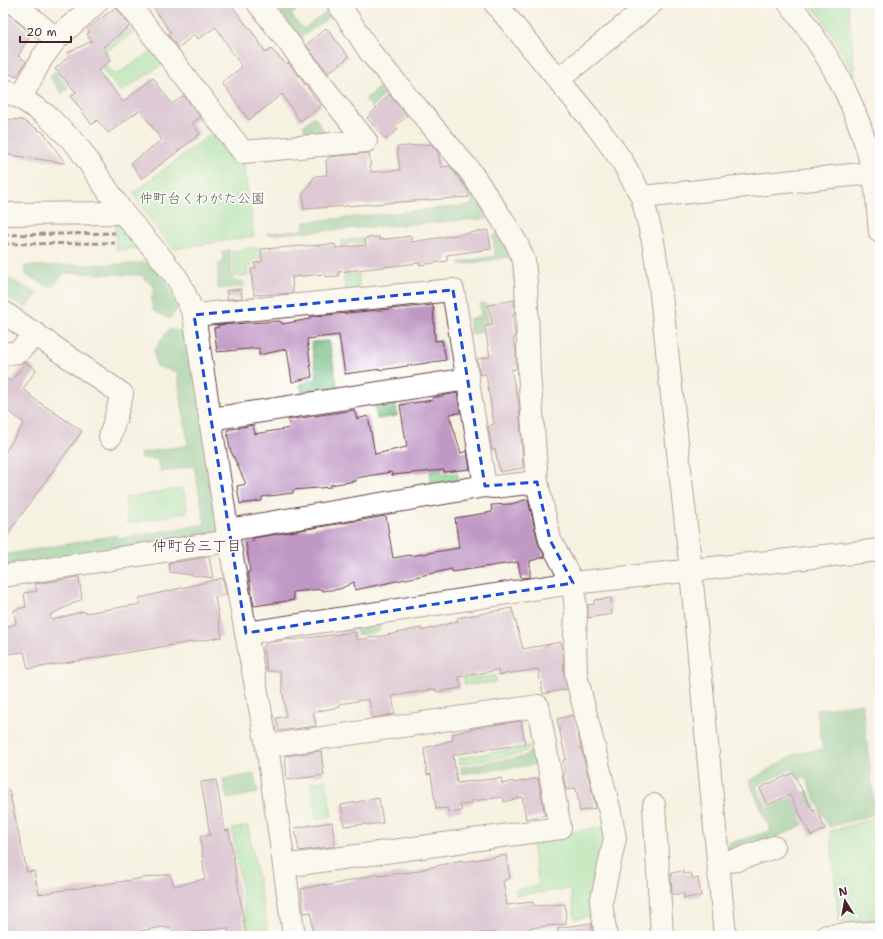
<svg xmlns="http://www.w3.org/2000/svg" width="883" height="939" font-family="'Shantell Sans','Klee One',sans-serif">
<rect width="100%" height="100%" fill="#fff"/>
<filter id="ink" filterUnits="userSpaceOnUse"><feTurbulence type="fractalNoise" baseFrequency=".025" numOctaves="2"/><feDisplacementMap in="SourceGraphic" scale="8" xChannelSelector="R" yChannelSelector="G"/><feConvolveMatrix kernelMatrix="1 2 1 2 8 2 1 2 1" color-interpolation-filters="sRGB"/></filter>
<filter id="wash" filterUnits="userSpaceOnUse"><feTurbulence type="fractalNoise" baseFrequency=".012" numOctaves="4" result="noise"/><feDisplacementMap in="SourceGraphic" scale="16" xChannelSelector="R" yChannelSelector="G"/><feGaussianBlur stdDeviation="0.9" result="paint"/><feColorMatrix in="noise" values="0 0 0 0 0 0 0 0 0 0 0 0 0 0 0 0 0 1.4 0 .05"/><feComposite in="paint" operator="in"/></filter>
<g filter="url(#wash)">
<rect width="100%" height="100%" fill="#f6f2e2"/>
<g fill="#90de9c" stroke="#6d7e64">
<polygon points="809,3 848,3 855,76 822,18"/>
<polygon points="132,27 136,31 98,57 116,75 152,51 163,64 121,92 88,53 107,41 109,44"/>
<polygon points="217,129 243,157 254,236 174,249 163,238 133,193"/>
<polygon points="115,223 123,223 140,248 116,250"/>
<polygon points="363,238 363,242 346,244 348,275 359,274 359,288 345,289 341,241"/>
<polygon points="258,247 260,255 269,254 269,258 251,260 252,266 247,268 248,276 235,276 232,251"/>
<polygon points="440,468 442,475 457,473 459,480 430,483 430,473"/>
<polygon points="183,488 188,512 128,524 125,498"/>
<polygon points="471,673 473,678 495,675 497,682 465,685 463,675"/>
<polygon points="534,745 520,754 460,764 459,758"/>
<polygon points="326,780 332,816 317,819 311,783"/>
<polygon points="875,818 880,855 880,919 839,923 830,831"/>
<polygon points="248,826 269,936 249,936 232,829"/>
<polygon points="607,826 596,915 575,919 570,889 516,895 515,890 539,885 531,839"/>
</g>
<g fill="#74bd84" stroke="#5f6e58">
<polygon points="289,3 296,11 291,15 303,29 328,11 326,5 328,3 333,15 299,39 279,15"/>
<polygon points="55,71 68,88 62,94 50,77"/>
<polygon points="382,85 386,93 372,108 365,99"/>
<polygon points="314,116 324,131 310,137 303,126"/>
<polygon points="476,190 493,218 267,235 267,233 303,230 304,222 472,205 472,195"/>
<polygon points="504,233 516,256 460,265 460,262 495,256 493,236"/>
<polygon points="229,250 233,281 243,281 245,286 218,289 218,265 224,261 222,252"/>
<polygon points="152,261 181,305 169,319 153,310 151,299 155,288 141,275 64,273 51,288 26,275 25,266 132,264"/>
<polygon points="3,275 38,294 26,308 3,296"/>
<polygon points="485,303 489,323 480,324 482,332 470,334 469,319 481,316 480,304"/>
<polygon points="169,329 189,333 221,533 3,570 3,555 117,535 118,539 205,524 194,466 161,472 157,459 141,458 140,453 188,445 177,372 156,366 154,351"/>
<polygon points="329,341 338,389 303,395 300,384 317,378 311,342"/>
<polygon points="396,399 397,416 377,419 374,403"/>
<polygon points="379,623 380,631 358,635 356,629 339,633 347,626"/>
<polygon points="862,703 876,814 829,827 805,777 800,779 793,769 756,786 767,808 808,791 816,807 799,816 803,825 737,855 729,854 729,843 771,831 749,781 795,754 823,749 816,710"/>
<polygon points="537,746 541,764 461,774 461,767 523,757"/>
<polygon points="254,774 258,793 227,799 223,779"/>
</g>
<g id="blocks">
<g fill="#c098c4">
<polygon points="150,3 230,3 248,27 249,27 266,53 271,49 286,64 288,62 321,106 300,121 282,94 249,120 222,83 242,67 216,27 198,39 195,34 178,48 168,35 171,33"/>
<polygon points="116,7 130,26 103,47 111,60 98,71 123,102 153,78 172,104 184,96 201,117 192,123 200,134 142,179 131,163 162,140 140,110 108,133 97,120 92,125 71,96 76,92 55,69 69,56 67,53 92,41 87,34 90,32 87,29"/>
<polygon points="3,9 6,12 31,34 18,56 26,61 23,67 16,77 8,73 5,78 3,78"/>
<polygon points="326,28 349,57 328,73 306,45"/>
<polygon points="389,94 407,116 395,126 398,129 386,140 367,118"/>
<polygon points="3,119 22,120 44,133 65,163 3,154"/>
<polygon points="431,144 438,152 441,167 450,166 469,192 469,197 304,209 303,194 315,176 327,175 326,161 329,157 369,153 371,172 400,170 397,147"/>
<polygon points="488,230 491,249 447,255 447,261 420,265 420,263 338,272 339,276 325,277 325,274 292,277 293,293 254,295 251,269 256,268 254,263 262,262 261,249 335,244 336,248 366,245 365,238 379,237 379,240 411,236 412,242"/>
<polygon points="241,289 242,298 227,299 227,291"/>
<polygon points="514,300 515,314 513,314 515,338 513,339 516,349 516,369 511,370 519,403 523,468 500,472 495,449 492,450 488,426 494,424 486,374 480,375 477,359 490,357 485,327 493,325 488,305"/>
<polygon points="433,305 435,341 442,340 446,360 381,370 381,369 345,374 339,335 307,339 312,377 292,382 287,349 259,355 259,348 217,352 214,328 219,327 218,325 280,321 282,324 310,319 310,317 316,316"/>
<polygon points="26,362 36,370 23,389 31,395 30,396 82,431 3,540 3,455 24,423 3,407 3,376 11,382"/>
<polygon points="457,393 460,413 449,414 461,453 467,451 470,469 444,472 444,470 392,475 391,472 356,478 356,481 330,485 331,487 293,490 293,493 262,497 262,501 240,504 237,486 246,484 230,449 227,430 253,425 255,434 290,428 288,420 354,410 357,419 368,416 375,454 407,447 400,405 433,400 432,398"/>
<polygon points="528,499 538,543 545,557 530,561 530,577 521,578 518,562 452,572 452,569 355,590 354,582 340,589 322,591 322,589 293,592 294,600 254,606 248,572 250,571 246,542 253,541 253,538 386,516 393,558 410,555 410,556 459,548 455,518 492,512 491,505 511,504"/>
<polygon points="209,557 213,578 170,572 169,563"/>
<polygon points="79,577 82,599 50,615 52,620 84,611 85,613 141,604 139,598 223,578 226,595 215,597 222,637 28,669 24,652 3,654 3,628 16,624 14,610 26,607 24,593 37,591 35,584"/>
<polygon points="611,598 612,614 588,618 588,605 594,604 594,600"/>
<polygon points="512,608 523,649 561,642 563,650 564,675 567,689 543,694 538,669 499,675 498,670 459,677 461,688 436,692 436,689 392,696 395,714 372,718 369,699 340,704 340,707 313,712 316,726 279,731 276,718 286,716 280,671 267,671 263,648 266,643 291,639 291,640 355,632 356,640 382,636 421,628 422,631 458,621 457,618"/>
<polygon points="573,715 596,808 580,811 576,788 566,790 563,774 565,774 563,760 566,759 557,719"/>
<polygon points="521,721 525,744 491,749 491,748 453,755 457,783 501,778 502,784 513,781 514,783 538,778 545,815 526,819 522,797 504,802 503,797 472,801 472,804 460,805 462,811 449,813 447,808 436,809 431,774 427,775 424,748 453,740 452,734 485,726"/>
<polygon points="321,751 324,775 287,780 285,756"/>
<polygon points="793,773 813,811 817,809 825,829 811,836 790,795 767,805 760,788"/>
<polygon points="216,780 225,831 229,830 246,936 229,936 228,928 176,934 171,929 163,927 112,936 3,936 3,791 9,790 27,872 34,871 39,894 170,874 174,886 205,879 200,836 210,835 201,782"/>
<polygon points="379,798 383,823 367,825 366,824 344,826 341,805"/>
<polygon points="332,822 335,846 299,851 295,828"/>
<polygon points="506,855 510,878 503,881 507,905 533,902 534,906 565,904 566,924 529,928 530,936 500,936 500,932 447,936 313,936 311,912 304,913 301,889 325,884 326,886 378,874 378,876 419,871 419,870 462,860 462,862"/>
<polygon points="683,871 684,874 691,873 693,879 698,878 701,896 684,898 684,894 672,894 671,873"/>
<polygon points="591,923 593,936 558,936 558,928"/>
</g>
</g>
</g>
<g filter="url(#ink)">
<use href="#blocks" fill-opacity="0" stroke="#643f46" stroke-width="1"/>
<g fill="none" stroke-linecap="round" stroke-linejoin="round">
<g stroke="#643f46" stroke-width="24">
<g id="minor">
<polyline points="14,3 56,39"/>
<polyline points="128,3 243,152 366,141 320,83 258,3"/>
<polyline points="338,3 370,52 470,171 502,219 517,244 524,261 526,281 529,372 537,482 550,540 573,583 576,611 575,636 576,675 610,812 615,838 601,903 606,936"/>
<polyline points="495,3 598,128 622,161 642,197 653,241 660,286 691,571 725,936"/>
<path d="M789 3C830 54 858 106 873 171 877 191 878 212 880 232"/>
<polyline points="559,79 652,3"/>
<polyline points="3,90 21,98 46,115 77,145 123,213 159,255 179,281 194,315 229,541 267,746 294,936"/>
<polyline points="21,98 42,58 56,39 96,3"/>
<polyline points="642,197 880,172"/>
<polyline points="3,214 123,213"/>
<polyline points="3,312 122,394 110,437"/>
<polyline points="194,315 453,290 485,486 228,530"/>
<polyline points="3,354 18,352 36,334"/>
<polyline points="211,419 468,379"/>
<polyline points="485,486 494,487 537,482"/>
<polyline points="3,576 229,541"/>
<polyline points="246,633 573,583 880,550"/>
<polyline points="267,746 538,706 560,828 284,866"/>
<polyline points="654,805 662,936"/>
<polyline points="718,862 737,860 774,847"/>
<polyline points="827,936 880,932"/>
</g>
</g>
<use href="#minor" stroke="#fff" stroke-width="22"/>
<g stroke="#4a1f2b" stroke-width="3" stroke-dasharray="6 3" stroke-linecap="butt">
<polyline points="3,235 115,233"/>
<polyline points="3,244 115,243"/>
</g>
</g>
</g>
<path d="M0 0H883V939H0ZM453 290 485 486 537 482 550 540 573 583 246 633 194 315Z" fill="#f6f2e2" fill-opacity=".55" fill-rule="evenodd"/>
<path fill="none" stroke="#1d4ed8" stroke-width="3" stroke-dasharray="8 5" stroke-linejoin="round" d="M453 290 485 486 537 482 550 540 573 583 246 633 194 315Z"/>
<g text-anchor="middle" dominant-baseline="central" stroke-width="3" stroke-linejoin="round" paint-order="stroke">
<g font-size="14" fill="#5f584d" stroke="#fff">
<text x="202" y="198">仲町台くわがた公園</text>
</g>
<g font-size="15" fill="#4a1f2b" stroke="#fff">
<text x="197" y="546">仲町台三丁目</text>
</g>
</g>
<rect width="883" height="939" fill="none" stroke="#fff" stroke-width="16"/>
<g transform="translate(845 901) rotate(349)" stroke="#ffffff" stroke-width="3" paint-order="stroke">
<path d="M0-3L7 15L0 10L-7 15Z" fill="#4a1f2b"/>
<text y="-6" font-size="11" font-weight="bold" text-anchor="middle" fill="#4a1f2b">N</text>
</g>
<path d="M20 36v6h51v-6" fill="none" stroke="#4a1f2b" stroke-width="2"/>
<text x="26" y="36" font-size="12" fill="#4a1f2b" stroke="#ffffff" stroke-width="3" paint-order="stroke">20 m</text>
</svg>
